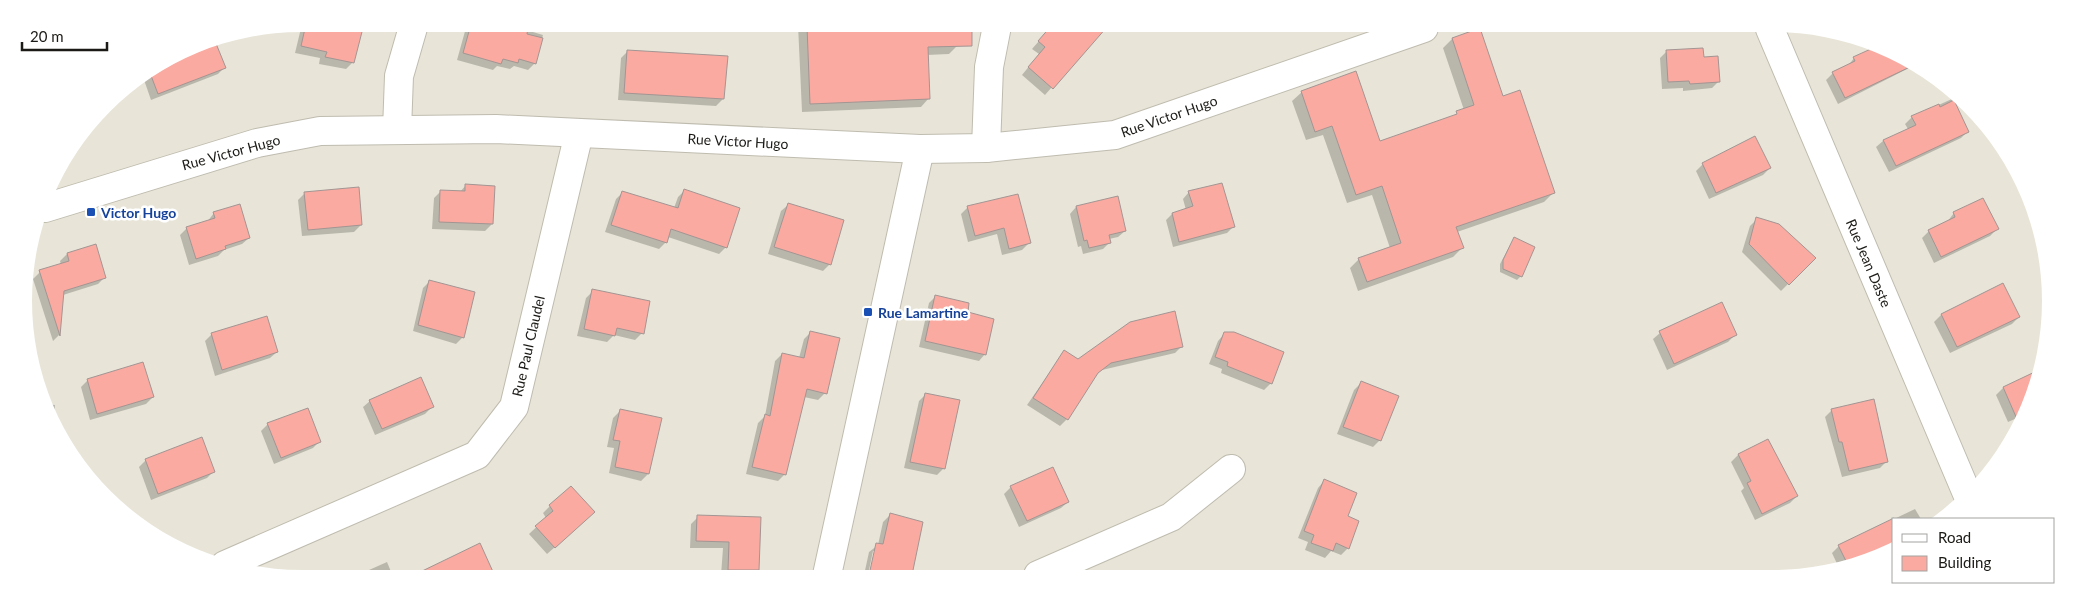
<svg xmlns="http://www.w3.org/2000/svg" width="2075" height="603" font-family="Lato,sans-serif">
<rect width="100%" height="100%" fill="#e8e5d8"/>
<g fill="#0003">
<polygon points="302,24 362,24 353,62 346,69 319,64 320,58 295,53"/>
<polygon points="467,24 506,24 543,35 535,63 528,70 514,66 510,69 497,66 493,70 457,60"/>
<polygon points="798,25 956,26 957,46 949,54 927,55 929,98 921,107 802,112"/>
<polygon points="1052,26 1089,26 1098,34 1045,95 1022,75 1039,54 1032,49"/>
<polygon points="1479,29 1502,97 1553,193 1544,202 1457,232 1462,248 1453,257 1358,291 1350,268 1359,259 1390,248 1372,195 1347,203 1323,135 1306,140 1292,101 1302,92 1379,143 1452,117 1464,110 1443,48 1452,39"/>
<polygon points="214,41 224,68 218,74 151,100 143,77 195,45"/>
<polygon points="1873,48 1915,65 1838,104 1826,80 1833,73 1848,66 1854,58"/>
<polygon points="628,51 723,99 716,106 618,100 621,58"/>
<polygon points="1667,51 1703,59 1719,81 1712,88 1683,91 1683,88 1662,89 1660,58"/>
<polygon points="1952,95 1960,103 1955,105 1968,131 1961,138 1889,172 1876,147 1883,141 1908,129 1905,124 1912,117 1954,98"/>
<polygon points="1703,164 1770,168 1763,175 1709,199 1696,171"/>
<polygon points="466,185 492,224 485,231 432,229 434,198 441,191 460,192"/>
<polygon points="685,190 726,247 719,254 668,237 666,242 659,249 605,232 616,199 623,192 674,208 678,197"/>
<polygon points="1189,192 1233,227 1227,233 1173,247 1166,220 1172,214 1186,210 1183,199"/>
<polygon points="305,193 361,225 354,232 302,236 298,200"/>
<polygon points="1117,198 1125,231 1118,237 1109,239 1110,242 1103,249 1083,254 1081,246 1078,247 1070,214 1076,207"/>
<polygon points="788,205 830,264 823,271 768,254 781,211"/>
<polygon points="968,207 1029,243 1022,250 1002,255 997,234 968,242 961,214"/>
<polygon points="214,213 249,238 242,244 224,250 218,256 189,265 180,235 187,228 207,222"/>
<polygon points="1954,213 1997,229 1990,236 1934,263 1922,238 1929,231 1947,222"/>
<polygon points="1757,219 1814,258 1781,291 1742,252 1750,226"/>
<polygon points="1514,238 1521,276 1517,280 1500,272 1500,264"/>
<polygon points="67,254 105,277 98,284 63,295 59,335 53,341 33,279 40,272 61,265 60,261"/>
<polygon points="429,282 474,293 462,338 456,344 413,331 423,288"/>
<polygon points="593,291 642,333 635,340 614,335 607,342 577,336 586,298"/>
<polygon points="935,297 966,313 985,354 979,361 919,347 929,303"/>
<polygon points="1941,315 2019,317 2012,324 1950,353 1934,322"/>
<polygon points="811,332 825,393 818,400 804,397 785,474 778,481 746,474 758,423 765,416 775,361 782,354 799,358 804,339"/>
<polygon points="1225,333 1271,383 1264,390 1221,373 1222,369 1209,364 1218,341"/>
<polygon points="1660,333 1735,335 1728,342 1667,370 1653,339"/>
<polygon points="212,334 277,352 270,358 215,376 205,341"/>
<polygon points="1182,346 1175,353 1102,370 1094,376 1067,419 1060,426 1027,405 1064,352 1078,361"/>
<polygon points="2040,371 2024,415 2008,422 1996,395 2003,388"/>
<polygon points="88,380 153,397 146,404 90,420 81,387"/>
<polygon points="1361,383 1380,440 1373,447 1337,434 1354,390"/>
<polygon points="926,394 944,468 937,475 904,468 919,401"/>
<polygon points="370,401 432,407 425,414 375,435 363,407"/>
<polygon points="45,404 55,405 54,419"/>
<polygon points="1832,410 1887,461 1880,468 1842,477 1825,417"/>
<polygon points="620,411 648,474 641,481 609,473 614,448 607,447 613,418"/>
<polygon points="268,424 320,441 313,448 274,464 261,431"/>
<polygon points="1767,441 1797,496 1790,503 1755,520 1741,491 1744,488 1731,462 1738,455"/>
<polygon points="146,460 214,471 207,478 151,500 139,467"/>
<polygon points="1324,481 1346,517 1348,548 1341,555 1331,551 1325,558 1305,550 1308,542 1298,538 1318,488"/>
<polygon points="1011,487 1068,502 1061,508 1019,527 1004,494"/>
<polygon points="550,506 587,519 547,554 529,534 546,518 543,513"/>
<polygon points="1915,509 1921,519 1894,519"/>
<polygon points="890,515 922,523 910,575 870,575 876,551 873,551 868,575 864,575 869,552 878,545 883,522"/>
<polygon points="698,517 759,518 758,570 753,575 721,575 723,548 690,548 691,524"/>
<polygon points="1894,519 1894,551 1839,568 1832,553 1839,546"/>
<polygon points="479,545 493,574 447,574 443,566"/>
<polygon points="387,562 392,574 360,574"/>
</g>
<g fill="#faaaa0" stroke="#a39593">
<polygon points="306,24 364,24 354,63 325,57 327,52 301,46"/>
<polygon points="471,24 511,24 528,29 527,34 543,38 536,64 519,59 518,63 503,59 501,64 463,53"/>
<polygon points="807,26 972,26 972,46 928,47 930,99 810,104"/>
<polygon points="1051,26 1107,27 1053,89 1028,67 1045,47 1038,41"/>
<polygon points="1480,28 1503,96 1520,90 1555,193 1456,227 1464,248 1367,282 1358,258 1401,243 1382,186 1356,195 1332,126 1315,132 1301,91 1356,71 1380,141 1457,114 1456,111 1474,105 1452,38"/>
<polygon points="215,41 226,68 158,94 150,73 195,45"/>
<polygon points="1703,48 1704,57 1718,56 1720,82 1690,84 1689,81 1668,82 1666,50"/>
<polygon points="1873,48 1914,65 1845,98 1832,72 1855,61 1853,57"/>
<polygon points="627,50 728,56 724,99 624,93"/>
<polygon points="1954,100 1969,132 1896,166 1883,140 1916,125 1911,116 1939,104 1940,107"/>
<polygon points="1755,136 1771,168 1716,193 1702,163"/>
<polygon points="1222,183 1235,227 1179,242 1172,213 1193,206 1188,191"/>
<polygon points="465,184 495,186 493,224 439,222 440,190 465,191"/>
<polygon points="359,187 362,225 308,230 304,192"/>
<polygon points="684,189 740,208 727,248 671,229 667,243 611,225 622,191 678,208"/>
<polygon points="1018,194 1031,243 1009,249 1004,228 975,236 967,206"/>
<polygon points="1118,196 1126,231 1109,235 1111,243 1089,248 1087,240 1084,241 1076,206"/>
<polygon points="1983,198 1999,229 1941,257 1928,230 1955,217 1953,212"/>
<polygon points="788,203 844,220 831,265 774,247"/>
<polygon points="240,204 250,238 225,246 226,249 196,259 186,227 215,218 213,212"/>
<polygon points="1756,217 1779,224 1816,258 1789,285 1749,244"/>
<polygon points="1514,237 1535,247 1522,277 1503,269 1503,260"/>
<polygon points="96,244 106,278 64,291 60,336 39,270 69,261 67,253"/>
<polygon points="429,280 475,292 464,338 418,325"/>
<polygon points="2003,283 2020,317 1957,347 1941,314"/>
<polygon points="592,289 650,301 644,334 617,328 615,336 584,329"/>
<polygon points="935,295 969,303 968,312 994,319 986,355 925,341"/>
<polygon points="1722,302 1737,335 1674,364 1659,331"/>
<polygon points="1175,311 1183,347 1111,363 1098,373 1068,420 1033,398 1064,350 1078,359 1130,322"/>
<polygon points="267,316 278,352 222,370 211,333"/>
<polygon points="810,331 840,338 827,394 807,389 786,475 752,467 765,414 770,416 782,353 804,358"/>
<polygon points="1224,332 1234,332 1284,352 1272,384 1227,366 1228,362 1215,357"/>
<polygon points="143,362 154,397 97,414 87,379"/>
<polygon points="2041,369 2031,396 2020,426 2003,387"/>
<polygon points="421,377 434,407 382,429 369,400"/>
<polygon points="1361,381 1399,396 1381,441 1343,427"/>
<polygon points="925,393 960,400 945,469 910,462"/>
<polygon points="1874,399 1888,462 1849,471 1842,442 1839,442 1831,409"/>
<polygon points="308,408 321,442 281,458 267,423"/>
<polygon points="620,409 662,418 649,474 615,467 620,441 613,440"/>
<polygon points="202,437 215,472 158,494 145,459"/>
<polygon points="1768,439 1798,496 1762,514 1747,483 1751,481 1738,454"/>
<polygon points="1053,467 1069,502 1027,521 1010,486"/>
<polygon points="1324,479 1357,493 1348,516 1359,521 1349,549 1336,543 1333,551 1311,543 1314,535 1304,531"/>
<polygon points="571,486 595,512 555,548 535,526 553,511 549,505"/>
<polygon points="890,513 923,522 912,575 869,575 876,543 883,544"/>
<polygon points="697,515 761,517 759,570 728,570 729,542 696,541"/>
<polygon points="1894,518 1894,551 1848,565 1838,545"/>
<polygon points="480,543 494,574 416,574"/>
</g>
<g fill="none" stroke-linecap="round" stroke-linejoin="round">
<g stroke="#bfbcaf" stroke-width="30">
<g id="minor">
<polyline points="1770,29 1968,496"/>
<polyline points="397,130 399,76 414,24"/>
<polyline points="986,148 989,67 997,26"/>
<polyline points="45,208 257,143 320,131 496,129 920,149 986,148 1115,135 1424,28"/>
<polyline points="225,565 477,455 514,407 579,133"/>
<polyline points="827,575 920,149"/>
<polyline points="1038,575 1171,517 1231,469"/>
</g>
</g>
<use href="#minor" stroke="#fff" stroke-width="28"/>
</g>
<g fill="#1a4fb4" stroke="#fff" stroke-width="2">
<rect x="86" y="207" width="10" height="10" rx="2.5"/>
<rect x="863" y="307" width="10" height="10" rx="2.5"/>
</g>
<g text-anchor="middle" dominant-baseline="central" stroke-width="5" stroke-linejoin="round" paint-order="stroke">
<g font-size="14" fill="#1b1a16" stroke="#fff">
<text transform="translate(1169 116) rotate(-19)">Rue Victor Hugo</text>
<text transform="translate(738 141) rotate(3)">Rue Victor Hugo</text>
<text transform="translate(231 152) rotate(-15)">Rue Victor Hugo</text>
<text transform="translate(1869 263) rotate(67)">Rue Jean Daste</text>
<text transform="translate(528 346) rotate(-77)">Rue Paul Claudel</text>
</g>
<g font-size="14" font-weight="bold" fill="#164399" stroke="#fff" text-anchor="start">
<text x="101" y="212">Victor Hugo</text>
<text x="878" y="312">Rue Lamartine</text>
</g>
</g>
<path d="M0 0H2075V603H0ZM301 32H1773A269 269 0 0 1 2042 301V301A269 269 0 0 1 1773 570H301A269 269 0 0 1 32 301V301A269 269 0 0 1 301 32Z" fill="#fff" fill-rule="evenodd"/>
<rect x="1892" y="518" width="162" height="65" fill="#ffffff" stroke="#a4a3a2"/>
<rect x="1902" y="534" width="25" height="8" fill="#ffffff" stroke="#a4a3a2"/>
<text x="1938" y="543" font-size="15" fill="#1b1a16">Road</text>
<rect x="1902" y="556" width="25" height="15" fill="#faaaa0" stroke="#a4a3a2"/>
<text x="1938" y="568" font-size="15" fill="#1b1a16">Building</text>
<path d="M22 42v8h85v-8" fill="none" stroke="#1b1a16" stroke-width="2.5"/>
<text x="30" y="42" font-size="15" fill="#1b1a16" stroke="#ffffff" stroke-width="4" paint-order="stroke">20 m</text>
</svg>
